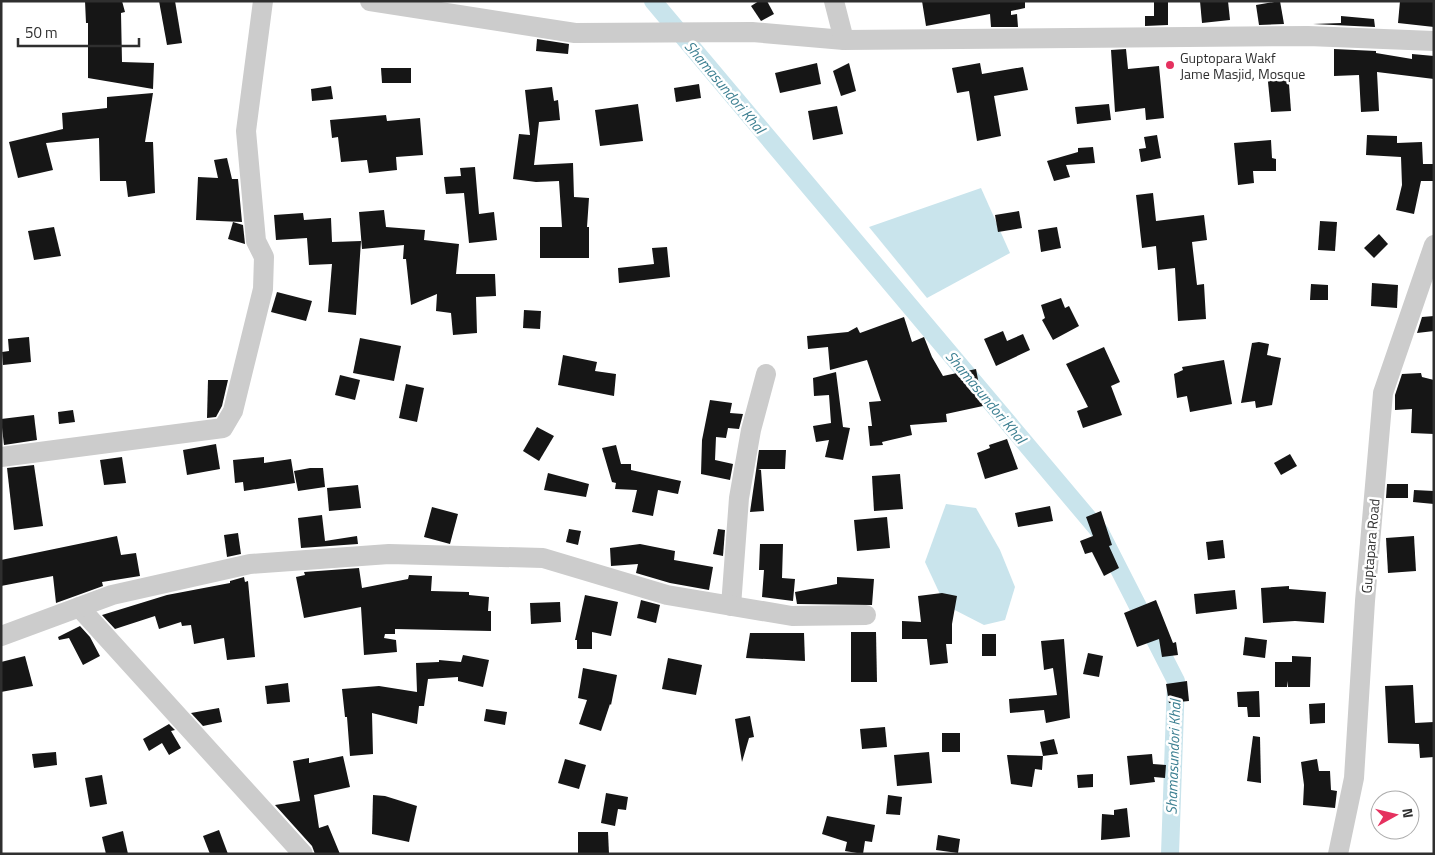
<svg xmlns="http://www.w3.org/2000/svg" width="1435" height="855" font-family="'Titillium Web',sans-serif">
<rect width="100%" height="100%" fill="#fff"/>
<g fill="#c9e4ec">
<polygon points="981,188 1010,253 927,298 869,227"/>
<polygon points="946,504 976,508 1000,550 1015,587 1005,620 984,625 945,605 925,562"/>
</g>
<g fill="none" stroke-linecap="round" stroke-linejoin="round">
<polyline stroke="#c9e4ec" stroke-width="18" points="653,1 1100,532 1176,681 1170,854"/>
</g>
<g fill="#161616">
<polygon points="85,1 122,1 125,12 121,13 122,62 154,63 153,89 88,78 88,23 86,23"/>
<polygon points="159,1 175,1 182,43 167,45"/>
<polygon points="759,1 767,1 774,14 761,21 751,6"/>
<polygon points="922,1 1025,1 1025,8 1011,11 1011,15 1017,14 1018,27 991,27 990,14 926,26"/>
<polygon points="1154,1 1168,1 1168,25 1145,26 1145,16 1154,16"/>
<polygon points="1200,1 1228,1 1230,20 1202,23"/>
<polygon points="1280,1 1284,24 1259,25 1256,5"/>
<polygon points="1400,1 1434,1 1434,27 1398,23"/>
<polygon points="1341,16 1374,19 1375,27 1313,24 1341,23"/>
<polygon points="537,39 569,44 568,54 536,51"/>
<polygon points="1126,49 1128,69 1159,66 1164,118 1146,120 1145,108 1115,112 1111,50"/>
<polygon points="1334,49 1376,51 1376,53 1412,59 1412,54 1434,56 1434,79 1377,72 1379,111 1361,112 1359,75 1334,76"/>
<polygon points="817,63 821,84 780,93 775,73"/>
<polygon points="849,63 856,91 841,96 833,71"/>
<polygon points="980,63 982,74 1023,67 1028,90 994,96 1001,136 977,141 969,91 957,93 952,68"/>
<polygon points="381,68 411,68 411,83 382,83"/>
<polygon points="1288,71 1291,111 1271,112 1267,72"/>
<polygon points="699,84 701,98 676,102 674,88"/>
<polygon points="331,86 333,99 312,101 311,89"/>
<polygon points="552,87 554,101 558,100 560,120 539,122 534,165 573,163 574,197 589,198 587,227 589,227 589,258 540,258 540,227 562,227 559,181 536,182 513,179 519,134 530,135 525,90"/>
<polygon points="153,93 145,142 153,142 155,193 128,197 126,181 100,181 99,138 46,143 53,170 18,178 9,142 63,129 62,113 107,108 107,97"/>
<polygon points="638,104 643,141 600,146 595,110"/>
<polygon points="1109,104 1111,120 1077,124 1075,107"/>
<polygon points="837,106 843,134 813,140 808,111"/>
<polygon points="386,115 387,121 420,118 423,155 396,157 397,170 369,173 367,160 341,162 338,137 332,138 330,120"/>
<polygon points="1157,135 1161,158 1141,162 1139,149 1146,148 1144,137"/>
<polygon points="1367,135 1397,136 1397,143 1422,142 1423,164 1434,164 1434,181 1421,181 1414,214 1396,210 1402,185 1401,157 1366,155"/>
<polygon points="1271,140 1272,158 1276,159 1276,171 1253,171 1254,183 1238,185 1234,143"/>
<polygon points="1093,147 1095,163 1066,165 1070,177 1054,181 1047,161 1078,152 1078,148"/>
<polygon points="227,158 232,179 238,179 242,222 196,220 198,177 218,178 214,160"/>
<polygon points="475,167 479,214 494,212 497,240 469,243 464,193 446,194 444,177 461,176 460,168"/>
<polygon points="1153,193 1156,221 1204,215 1207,240 1192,242 1197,285 1204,284 1206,319 1178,321 1175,268 1158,270 1156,246 1142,248 1136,195"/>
<polygon points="384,210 386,227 425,230 424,240 459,244 456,274 495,274 496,296 476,297 477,333 453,335 451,313 436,311 437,294 411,305 406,259 403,259 404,245 362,249 359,212"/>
<polygon points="1019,211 1022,228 998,232 995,215"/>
<polygon points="303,213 304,220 331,218 332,242 361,241 356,315 328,312 332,264 309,265 307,238 276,240 274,215"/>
<polygon points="1320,221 1337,222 1335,251 1318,250"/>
<polygon points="233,222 243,225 245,244 228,239"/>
<polygon points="54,227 61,256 34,260 28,231"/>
<polygon points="1057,227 1061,248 1041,252 1038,230"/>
<polygon points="1379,234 1388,244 1374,258 1364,248"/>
<polygon points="667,247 670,277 619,283 618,268 654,264 652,248"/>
<polygon points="1372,283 1398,285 1397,308 1371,306"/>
<polygon points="1311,284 1328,285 1328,300 1310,300"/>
<polygon points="277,292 312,301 306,321 271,312"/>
<polygon points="1061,298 1065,308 1069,306 1079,326 1053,340 1042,320 1045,318 1041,305"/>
<polygon points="524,310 541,311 540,329 523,328"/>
<polygon points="1434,316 1434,331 1417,333 1422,317"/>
<polygon points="904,317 912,342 924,337 932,357 943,376 976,369 983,406 946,414 947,422 910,425 912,435 882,442 883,445 870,446 868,426 872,426 869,402 881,401 867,360 830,370 828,347 808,349 807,336 848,332 857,327 860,333"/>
<polygon points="1003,331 1007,341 1023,334 1030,350 996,366 984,339"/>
<polygon points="29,337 31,362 3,365 2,352 9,351 8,339"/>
<polygon points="360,338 401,346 394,381 353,373"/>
<polygon points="1259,342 1269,344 1267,355 1281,358 1272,405 1256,408 1255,401 1241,403 1252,343"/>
<polygon points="1104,347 1120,382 1111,386 1122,415 1083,428 1077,411 1088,407 1066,364"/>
<polygon points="563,355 597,362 595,371 616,374 614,396 558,385"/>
<polygon points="1224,360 1232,404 1190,412 1187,396 1177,398 1174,374 1183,370 1182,367"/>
<polygon points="836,372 843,427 850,428 843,460 825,457 829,440 816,442 813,426 831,423 829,395 814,396 813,378"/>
<polygon points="1421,373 1422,377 1434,380 1434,434 1411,433 1412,409 1395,410 1395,395 1402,374"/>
<polygon points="340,375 360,380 355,400 335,395"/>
<polygon points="208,380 228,380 222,406 216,417 207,418"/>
<polygon points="406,384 424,388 417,422 399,418"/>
<polygon points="710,400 732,403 730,413 743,414 739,429 728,428 726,438 716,437 715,460 733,464 730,480 701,474 702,440"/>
<polygon points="73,410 75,422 59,424 58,412"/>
<polygon points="34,415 37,440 4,445 1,419"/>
<polygon points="537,427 554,436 539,461 523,451"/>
<polygon points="1007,439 1018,469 985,479 977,453 990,448 989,445"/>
<polygon points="216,444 220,469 187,475 183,450"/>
<polygon points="616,445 621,464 631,464 631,470 681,481 678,494 658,490 653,516 632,512 637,490 615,489 616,483 612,482 602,448"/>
<polygon points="759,450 786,450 785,469 758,469 761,470 764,511 750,512"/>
<polygon points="1290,454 1297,466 1281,475 1274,463"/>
<polygon points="122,457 126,483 104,485 100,460"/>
<polygon points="264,457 264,463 291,459 295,483 244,491 243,482 235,483 233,460"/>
<polygon points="34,465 43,526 14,530 7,468"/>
<polygon points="310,468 323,468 325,487 298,491 294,471"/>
<polygon points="548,473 589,484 586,497 544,490"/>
<polygon points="900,474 903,509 874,511 872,476"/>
<polygon points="1387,484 1408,484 1408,498 1386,498"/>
<polygon points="358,485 361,508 329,511 327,488"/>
<polygon points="1414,490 1434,491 1434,504 1413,502"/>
<polygon points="1050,506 1053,521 1018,527 1015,513"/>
<polygon points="432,507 458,514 450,544 424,537"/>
<polygon points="1101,511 1112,545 1109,546 1119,568 1104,576 1092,552 1085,554 1080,541 1093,536 1086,517"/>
<polygon points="322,515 325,541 357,536 358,544 301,548 298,518"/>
<polygon points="887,517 890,548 857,551 854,520"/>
<polygon points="569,529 581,531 578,545 566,542"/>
<polygon points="718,529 725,530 723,556 713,554"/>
<polygon points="238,533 241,554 227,557 224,535"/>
<polygon points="117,536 121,555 136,553 140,576 102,582 103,586 56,603 53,576 1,586 1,560"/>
<polygon points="1414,536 1416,571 1388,573 1386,538"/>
<polygon points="1223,540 1225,558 1208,560 1206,542"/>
<polygon points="640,544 675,551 674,560 713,567 709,590 670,583 636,573 638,564 611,566 610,548"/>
<polygon points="760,544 783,544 782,578 795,579 793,601 762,597 764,570 759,570"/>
<polygon points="359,568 362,588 408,579 409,575 432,576 431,591 469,592 469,595 489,597 488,611 491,611 491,631 395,629 395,634 385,634 384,638 396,640 397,652 364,655 361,607 304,618 296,577 305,575 304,572"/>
<polygon points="244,577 245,582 248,581 255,657 227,660 224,638 194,644 191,625 182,626 181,622 159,629 155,616 115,629 102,615 167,595 230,583 230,581"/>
<polygon points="837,577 874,579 872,605 797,604 795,592 837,584"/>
<polygon points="1289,586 1289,589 1326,592 1324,623 1295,621 1263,623 1261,588"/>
<polygon points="1235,590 1237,609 1196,614 1194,594"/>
<polygon points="942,593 957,596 952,624 952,644 946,644 948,663 930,665 927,639 902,639 902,621 921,622 918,596"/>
<polygon points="585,595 618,602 611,636 592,632 592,649 577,649 577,640 575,640"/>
<polygon points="641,600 660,605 656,623 637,618"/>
<polygon points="1156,600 1173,643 1176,642 1178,655 1162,657 1159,639 1137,647 1124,613"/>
<polygon points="560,602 561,622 531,624 530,603"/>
<polygon points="80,626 90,637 100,656 83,665 69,638 59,640 58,637"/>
<polygon points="851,632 876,632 877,682 851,682"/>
<polygon points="750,633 804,633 805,661 746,658"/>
<rect x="982" y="634" width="14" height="22"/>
<polygon points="1245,637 1267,640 1265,658 1243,655"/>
<polygon points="1064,639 1070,718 1046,723 1044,710 1010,713 1009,699 1057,695 1053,668 1044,670 1041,641"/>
<polygon points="1088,653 1103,656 1099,677 1083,674"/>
<polygon points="463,655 489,660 483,687 458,681 458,677 428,679 424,706 419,706 417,724 372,713 373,754 350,756 347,717 345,717 342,689 379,686 417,692 416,663 439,662 439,660 461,662"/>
<polygon points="25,656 33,686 1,692 1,662"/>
<polygon points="1292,656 1311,657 1310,687 1288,687 1287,681 1287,687 1275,687 1275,662 1292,662"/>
<polygon points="668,658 702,665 696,695 662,689"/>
<polygon points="583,668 617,675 611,705 610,704 601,731 579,724 587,700 578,698"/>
<polygon points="1187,681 1189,701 1169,703 1166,684"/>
<polygon points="288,683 290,702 267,704 265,686"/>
<polygon points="1413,685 1415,723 1434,722 1434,757 1420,758 1419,744 1388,743 1385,686"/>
<polygon points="1259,691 1260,717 1248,717 1247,707 1238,707 1237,692"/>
<polygon points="1325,703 1325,723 1310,724 1309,704"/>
<polygon points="219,708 222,722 203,726 191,713"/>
<polygon points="486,709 507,712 505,725 484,721"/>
<polygon points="750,716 754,737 749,738 742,762 735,719"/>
<polygon points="169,724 175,730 171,731 181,748 169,755 162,743 149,751 143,739"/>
<polygon points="885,727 887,747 862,749 860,729"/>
<rect x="942" y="733" width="18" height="19"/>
<polygon points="1253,736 1260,737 1261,783 1247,781"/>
<polygon points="1054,739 1058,754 1043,756 1042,770 1035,769 1032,787 1011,784 1007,755 1043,756 1040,742"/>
<polygon points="56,752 57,765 34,768 32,754"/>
<polygon points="929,752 932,783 897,786 894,755"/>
<polygon points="1152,754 1153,764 1166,765 1165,778 1154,777 1155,782 1130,785 1127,756"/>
<polygon points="343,756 350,787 314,795 319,828 328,825 340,854 315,854 312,846 275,805 300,801 293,761 309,758 309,763"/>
<polygon points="565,759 586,765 579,789 558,783"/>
<polygon points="1317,759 1319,771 1330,771 1331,790 1337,791 1335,808 1303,805 1304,785 1301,762"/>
<polygon points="1093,774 1093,787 1078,788 1077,775"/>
<polygon points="102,775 107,804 90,807 85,778"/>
<polygon points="606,793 628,797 626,810 618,809 615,826 601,823"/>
<polygon points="373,795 385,796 417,806 409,842 372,834"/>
<polygon points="888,795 902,797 900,815 886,814"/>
<polygon points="1127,808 1130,837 1101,840 1102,814 1114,815 1114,810"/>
<polygon points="827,816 875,825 872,842 865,841 863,854 845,851 847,842 822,834"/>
<polygon points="219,830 228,854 210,854 203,836"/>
<polygon points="123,831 128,854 106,854 102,837"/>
<polygon points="578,832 608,832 609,854 578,854"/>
<polygon points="938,835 960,839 958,853 936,850"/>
</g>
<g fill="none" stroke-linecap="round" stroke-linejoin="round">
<g stroke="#ccc" stroke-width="20">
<polyline points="370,1 575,33 752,32 844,40 1308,36 1434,41"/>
<polyline points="834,1 844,40"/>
<polyline points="1,457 223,428 233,411 263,289 264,257 256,241 246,131 263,1"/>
<polyline points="731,606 739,498 751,430 766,374"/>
<polyline points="79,607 303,854"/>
<polyline points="1,636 112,595 250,564 389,554 543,558 667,595 792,616 866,615"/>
<polyline points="1338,854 1354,778 1365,601 1383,393 1434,245"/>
</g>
</g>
<circle fill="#e5315f" stroke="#fff" stroke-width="2" cx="1170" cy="65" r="5"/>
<g text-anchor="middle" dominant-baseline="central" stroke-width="5" stroke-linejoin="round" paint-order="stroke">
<g font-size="14" fill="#2f2f2f" stroke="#fff" text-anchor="start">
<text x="1180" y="57">Guptopara Wakf<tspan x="1180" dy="16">Jame Masjid, Mosque</tspan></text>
</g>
<g font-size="14" fill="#2f2f2f" stroke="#fff">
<text transform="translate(1370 546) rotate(-85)">Guptapara Road</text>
</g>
<g font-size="15" font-style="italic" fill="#3c7f91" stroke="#fff">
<text transform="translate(725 87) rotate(50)">Shamasundori Khal</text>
<text transform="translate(986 397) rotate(50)">Shamasundori Khal</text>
<text transform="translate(1173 757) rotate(-88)">Shamasundori Khal</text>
</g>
</g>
<rect width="1435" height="855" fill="none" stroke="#2f2f2f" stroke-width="5"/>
<g transform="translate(1395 815) rotate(82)"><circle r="24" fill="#ffffff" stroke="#acacac"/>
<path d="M0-4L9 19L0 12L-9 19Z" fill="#e5315f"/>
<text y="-8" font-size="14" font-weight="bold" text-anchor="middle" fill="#2f2f2f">N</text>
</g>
<path d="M18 38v8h121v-8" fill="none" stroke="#2f2f2f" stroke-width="2.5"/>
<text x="25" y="38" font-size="15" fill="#2f2f2f" stroke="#ffffff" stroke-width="4" paint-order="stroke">50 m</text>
</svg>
